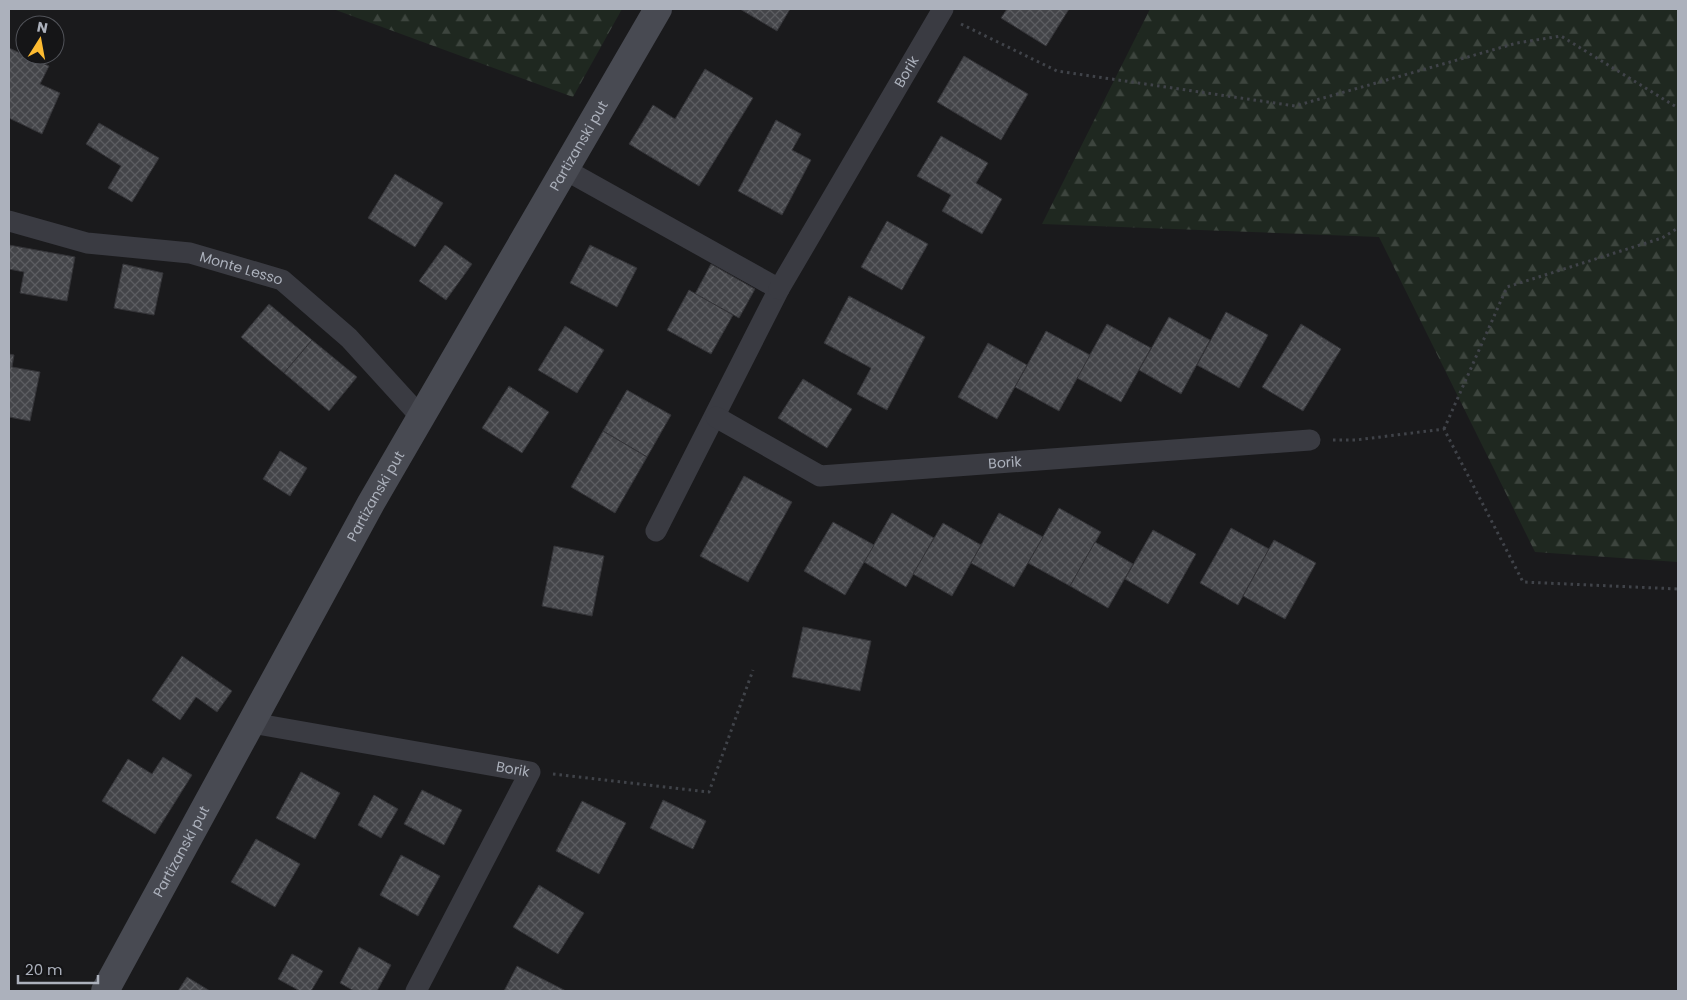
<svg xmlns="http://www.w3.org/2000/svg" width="1687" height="1000" font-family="Poppins,sans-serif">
<defs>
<pattern id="forest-firs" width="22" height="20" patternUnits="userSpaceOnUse" patternTransform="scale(1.25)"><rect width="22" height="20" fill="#1f2820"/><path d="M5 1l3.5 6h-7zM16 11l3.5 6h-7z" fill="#3d453e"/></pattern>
<pattern id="building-cross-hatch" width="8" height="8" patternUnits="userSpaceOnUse" patternTransform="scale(1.25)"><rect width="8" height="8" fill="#444549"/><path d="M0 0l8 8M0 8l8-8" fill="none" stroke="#5c5d61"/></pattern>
</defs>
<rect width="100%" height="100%" fill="#1a1a1c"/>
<g fill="url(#forest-firs)">
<polygon points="333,9 622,9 573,97"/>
<polygon points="1150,9 1678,9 1678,562 1535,552 1379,237 1042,224"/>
</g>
<g fill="url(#building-cross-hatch)" stroke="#343438">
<polygon points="740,9 790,9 777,31"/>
<polygon points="1007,9 1069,9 1046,46 1001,18"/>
<polygon points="9,48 49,66 40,84 60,93 42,134 9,118"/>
<polygon points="964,56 1028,94 1001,140 937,102"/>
<polygon points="705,69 753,98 699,186 629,144 653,105 675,119"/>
<polygon points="776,120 801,134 792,150 811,160 782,215 738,191"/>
<polygon points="99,123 159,158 132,202 108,188 121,166 86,144"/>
<polygon points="941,136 988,163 976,183 1002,199 982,234 942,211 951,195 917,176"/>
<polygon points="395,174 443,203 415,247 368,218"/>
<polygon points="887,221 928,244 902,290 861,267"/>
<polygon points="9,245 75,257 67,301 20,293 24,272 9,269"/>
<polygon points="445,245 472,264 446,300 419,281"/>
<polygon points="590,245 637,268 617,307 570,283"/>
<polygon points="123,264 163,273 154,315 114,308"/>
<polygon points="711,264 755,289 739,318 695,294"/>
<polygon points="689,290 733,315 711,354 667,330"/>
<polygon points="849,296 925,337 887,410 857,394 871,368 824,343"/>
<polygon points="269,304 312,340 284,373 241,337"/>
<polygon points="1226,312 1268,335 1239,388 1197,365"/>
<polygon points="1169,317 1210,340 1181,394 1139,370"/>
<polygon points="1107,324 1151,348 1121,402 1077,378"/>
<polygon points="1301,324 1341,349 1303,411 1262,387"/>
<polygon points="565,326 604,350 577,393 538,370"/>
<polygon points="1046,331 1090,355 1059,411 1015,387"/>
<polygon points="312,340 357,377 329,411 284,373"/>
<polygon points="988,343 1027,365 997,419 958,397"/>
<polygon points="9,354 14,355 12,367 40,372 30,421 9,417"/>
<polygon points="803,379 852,409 827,448 778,418"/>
<polygon points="509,386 549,412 522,453 482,428"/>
<polygon points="627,390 671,415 647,457 603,431"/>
<polygon points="603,431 647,457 615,513 571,487"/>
<polygon points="280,451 307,468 290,496 263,479"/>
<polygon points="744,476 792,502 748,582 700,556"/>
<polygon points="1059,508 1101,532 1070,586 1028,563"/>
<polygon points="892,513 934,538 906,587 864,562"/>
<polygon points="999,513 1043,537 1014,587 971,563"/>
<polygon points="833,522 874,545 845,595 804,571"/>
<polygon points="943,523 981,545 952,596 913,574"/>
<polygon points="1231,528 1269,549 1238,605 1200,583"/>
<polygon points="1153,530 1196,554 1168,604 1125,579"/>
<polygon points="1274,540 1316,563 1285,619 1243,596"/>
<polygon points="1095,542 1133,564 1108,608 1070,586"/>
<polygon points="554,546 604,556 592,616 542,606"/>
<polygon points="803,627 871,641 860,691 792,677"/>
<polygon points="182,656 232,691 217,712 196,697 180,720 152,700"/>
<polygon points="163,757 192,775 155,834 102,801 128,759 152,774"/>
<polygon points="301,772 340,793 315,839 276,818"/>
<polygon points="422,790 462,810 444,845 404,824"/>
<polygon points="374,795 398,809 381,838 358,825"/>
<polygon points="663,800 706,821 693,849 650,828"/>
<polygon points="582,801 626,823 599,874 556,851"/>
<polygon points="256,839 300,864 275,907 231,882"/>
<polygon points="401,855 440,876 418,916 380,895"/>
<polygon points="539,885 584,913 558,954 513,927"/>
<polygon points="359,947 391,965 377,991 354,991 340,983"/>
<polygon points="292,954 323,971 311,991 300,991 278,979"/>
<polygon points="517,966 566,991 504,991"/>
<polygon points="187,977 210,991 178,991"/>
</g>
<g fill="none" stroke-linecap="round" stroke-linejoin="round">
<g stroke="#404349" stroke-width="3" stroke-dasharray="2.5 4" stroke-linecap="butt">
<polyline points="961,24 1057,71 1295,106 1517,43 1561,36 1678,108"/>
<polyline points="1444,429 1507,287 1662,238 1678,228"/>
<polyline points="1333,440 1356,440 1444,429 1523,582 1678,589"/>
<polyline points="553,774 709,792 753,670"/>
</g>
<g stroke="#3a3b42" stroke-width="21">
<polyline points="564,169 779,289 656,531"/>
<path id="s1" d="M9 221 87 243 190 253 282 280 349 338 420 416"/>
<path id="s2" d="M779 289 943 9"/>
<path id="s3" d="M716 417 820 476 1310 440"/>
<path id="s4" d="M252 723 530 772 416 991"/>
</g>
<path stroke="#484a52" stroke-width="28" id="s5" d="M105 991 371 503 658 9"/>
</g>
<g text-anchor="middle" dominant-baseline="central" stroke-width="4" stroke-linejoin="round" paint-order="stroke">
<g font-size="14" fill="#acb1bc" stroke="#151517">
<text stroke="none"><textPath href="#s2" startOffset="252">Borik</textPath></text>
<text stroke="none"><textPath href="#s5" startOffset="969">Partizanski put</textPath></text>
<text stroke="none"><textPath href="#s1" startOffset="238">Monte Lesso</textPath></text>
<text stroke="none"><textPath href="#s3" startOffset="305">Borik</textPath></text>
<text stroke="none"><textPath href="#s5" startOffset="564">Partizanski put</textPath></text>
<text stroke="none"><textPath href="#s4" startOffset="265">Borik</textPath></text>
<text stroke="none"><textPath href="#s5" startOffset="159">Partizanski put</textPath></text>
</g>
</g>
<rect width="1687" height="1000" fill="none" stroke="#acb1bc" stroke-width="20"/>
<g transform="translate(40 40) rotate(11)"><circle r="24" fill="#151517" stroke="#515359"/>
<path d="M0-4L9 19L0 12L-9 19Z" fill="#fdbb31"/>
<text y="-8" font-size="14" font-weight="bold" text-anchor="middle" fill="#acb1bc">N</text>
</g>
<path d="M18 975v8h80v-8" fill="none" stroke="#acb1bc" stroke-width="2.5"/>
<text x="25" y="975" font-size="15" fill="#acb1bc" stroke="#151517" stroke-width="4" paint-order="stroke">20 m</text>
</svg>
